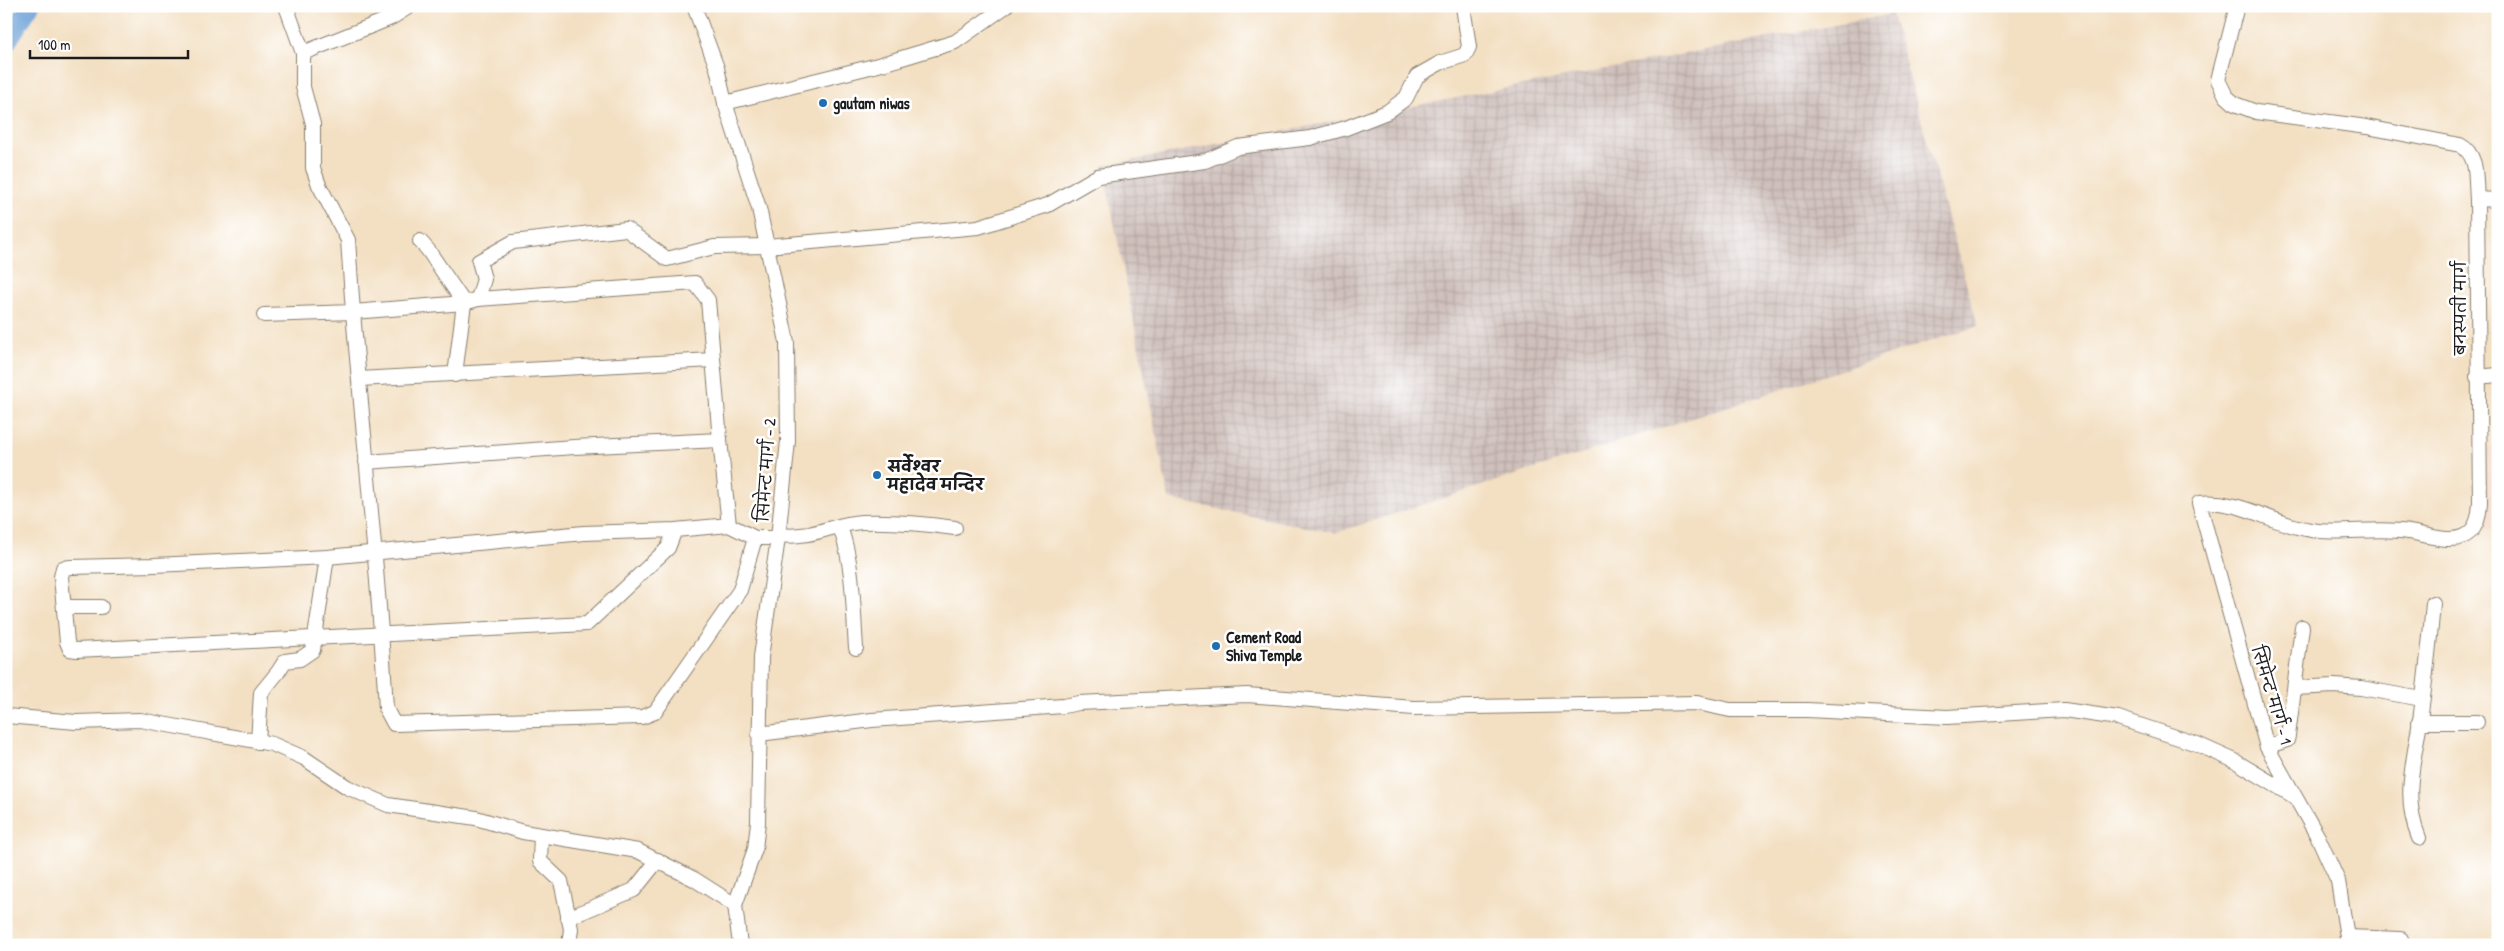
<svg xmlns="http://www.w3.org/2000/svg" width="2504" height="951" font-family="'Patrick Hand','Playpen Sans Deva',sans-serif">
<defs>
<pattern id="industrial-grid" width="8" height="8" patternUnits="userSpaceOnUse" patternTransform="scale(1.25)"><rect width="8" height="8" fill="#cfc0bb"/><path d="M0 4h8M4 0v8" fill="none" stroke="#b1a4a0"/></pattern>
</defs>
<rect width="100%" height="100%" fill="#fff"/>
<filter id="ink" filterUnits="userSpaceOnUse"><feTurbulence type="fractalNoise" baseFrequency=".02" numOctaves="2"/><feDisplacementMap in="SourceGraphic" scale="10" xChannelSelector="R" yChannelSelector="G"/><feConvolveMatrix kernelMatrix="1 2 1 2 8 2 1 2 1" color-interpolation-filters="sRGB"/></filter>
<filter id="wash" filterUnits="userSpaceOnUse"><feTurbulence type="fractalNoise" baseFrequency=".0096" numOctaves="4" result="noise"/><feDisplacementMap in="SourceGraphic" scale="20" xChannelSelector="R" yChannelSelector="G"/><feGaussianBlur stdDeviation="1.12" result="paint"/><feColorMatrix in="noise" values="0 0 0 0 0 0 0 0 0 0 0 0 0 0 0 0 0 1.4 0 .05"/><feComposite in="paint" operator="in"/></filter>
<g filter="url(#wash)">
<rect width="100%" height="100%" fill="#f3dfc1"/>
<polygon fill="#f3d4bf" points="2484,446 2498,449 2498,530 2486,529 2484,522"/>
<polygon fill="url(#industrial-grid)" points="1892,14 1978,326 1335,533 1169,499 1103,166"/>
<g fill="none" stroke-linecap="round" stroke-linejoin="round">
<polyline stroke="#679fd5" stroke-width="19" points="6,43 30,6"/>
</g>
</g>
<g filter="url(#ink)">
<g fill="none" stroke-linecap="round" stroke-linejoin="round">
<g stroke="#887e6e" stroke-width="16">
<g id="minor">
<polyline points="694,6 717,68 725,103 759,208 787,342 788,441 778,538 761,657 758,822 755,849 735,905 740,945"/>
<path d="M2237 6 2218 80 2226 96 2235 104 2256 112 2367 127 2460 145C2479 155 2475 179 2477 199L2480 503C2479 517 2477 531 2462 537 2447 543 2424 534 2409 532 2375 526 2339 536 2306 529 2268 522 2240 499 2199 503L2267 747 2318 837 2338 881 2347 937 2346 945"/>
<polyline points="303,53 391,18 410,6"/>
<polyline points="725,103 882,64 955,42 1006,6"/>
<polyline points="2477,199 2498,200"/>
<polyline points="420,241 428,250 464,303 455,375"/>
<polyline points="478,299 484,279 479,261 513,242 626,229 667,259 714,247 767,246 978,227 1048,205 1098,176 1205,161 1238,147 1310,138 1346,128 1387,112 1406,98 1417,76 1440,63 1465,55 1469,47 1463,6"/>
<polyline points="264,315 353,312 348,240 319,185 313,168 313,124 303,87 303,53 286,6"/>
<polyline points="2477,377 2498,375"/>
<polyline points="359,379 713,360"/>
<polyline points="720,440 729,525"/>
<path d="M366 462 574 447 720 440 708 300 695 283 478 299 464 303 353 312C364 445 379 576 386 709L394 724 642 717 655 712 740 590 755 538"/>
<path d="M840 527C854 565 853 608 856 648"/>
<polyline points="675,530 668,548 587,624 77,650 70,649 67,642 61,577 63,568 71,567 154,565 327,557 584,533 675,530 729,525 755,538 778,538"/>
<path d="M778 535C815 539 830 524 862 522 891 521 926 524 955 528"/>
<polyline points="64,607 101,607"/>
<polyline points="2295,688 2334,686 2361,688 2422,699"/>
<polyline points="6,716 76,722 140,720 272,744 304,758 347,787 388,805 476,818 523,832 638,851 694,879 735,905"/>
<polyline points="2419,722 2477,722"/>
<polyline points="759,734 872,720 1063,706 1079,703 1247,695 1414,708 1697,703 1730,710 1807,710 1947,717 2064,710 2118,718 2197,744 2235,761 2295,797"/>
<polyline points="258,742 261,693 278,672 285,661 300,659 313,650 327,557"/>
<polyline points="2267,747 2287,740 2288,736 2302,627"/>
<polyline points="541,835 540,861 561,881 571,929 569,945"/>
<path d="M2419 838C2402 798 2414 761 2420 721 2425 682 2430 642 2433 603"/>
<polyline points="568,918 634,890 658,860"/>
<polyline points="2347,937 2401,939"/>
</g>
</g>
<use href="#minor" stroke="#fff" stroke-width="14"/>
</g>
</g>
<g fill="#1f6fb2" stroke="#fff" stroke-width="2">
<circle cx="823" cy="103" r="5"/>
<circle cx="877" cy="475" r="5"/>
<circle cx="1216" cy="646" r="5"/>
</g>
<g text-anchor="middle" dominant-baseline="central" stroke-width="5" stroke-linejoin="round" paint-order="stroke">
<g font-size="16" font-weight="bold" fill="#1c1c1c" stroke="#fff" text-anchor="start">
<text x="833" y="103">gautam niwas</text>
<text x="887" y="466">सर्वेश्वर<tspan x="887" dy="18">महादेव मन्दिर</tspan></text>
<text x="1226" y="637">Cement Road<tspan x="1226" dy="18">Shiva Temple</tspan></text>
</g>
<g font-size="16" fill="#1c1c1c" stroke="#fff">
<text transform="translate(2460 308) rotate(-90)">बनस्पती मार्ग</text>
<text transform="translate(766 470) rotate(-86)">सिमेन्ट मार्ग - 2</text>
<text transform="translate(2272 695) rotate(73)">सिमेन्ट मार्ग - 1</text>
</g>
</g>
<rect width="2504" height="951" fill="none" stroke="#fff" stroke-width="25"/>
<path d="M30 50v8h158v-8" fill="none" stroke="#1c1c1c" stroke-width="2.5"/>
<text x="38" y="50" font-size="15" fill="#1c1c1c" stroke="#ffffff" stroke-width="4" paint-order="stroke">100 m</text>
</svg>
